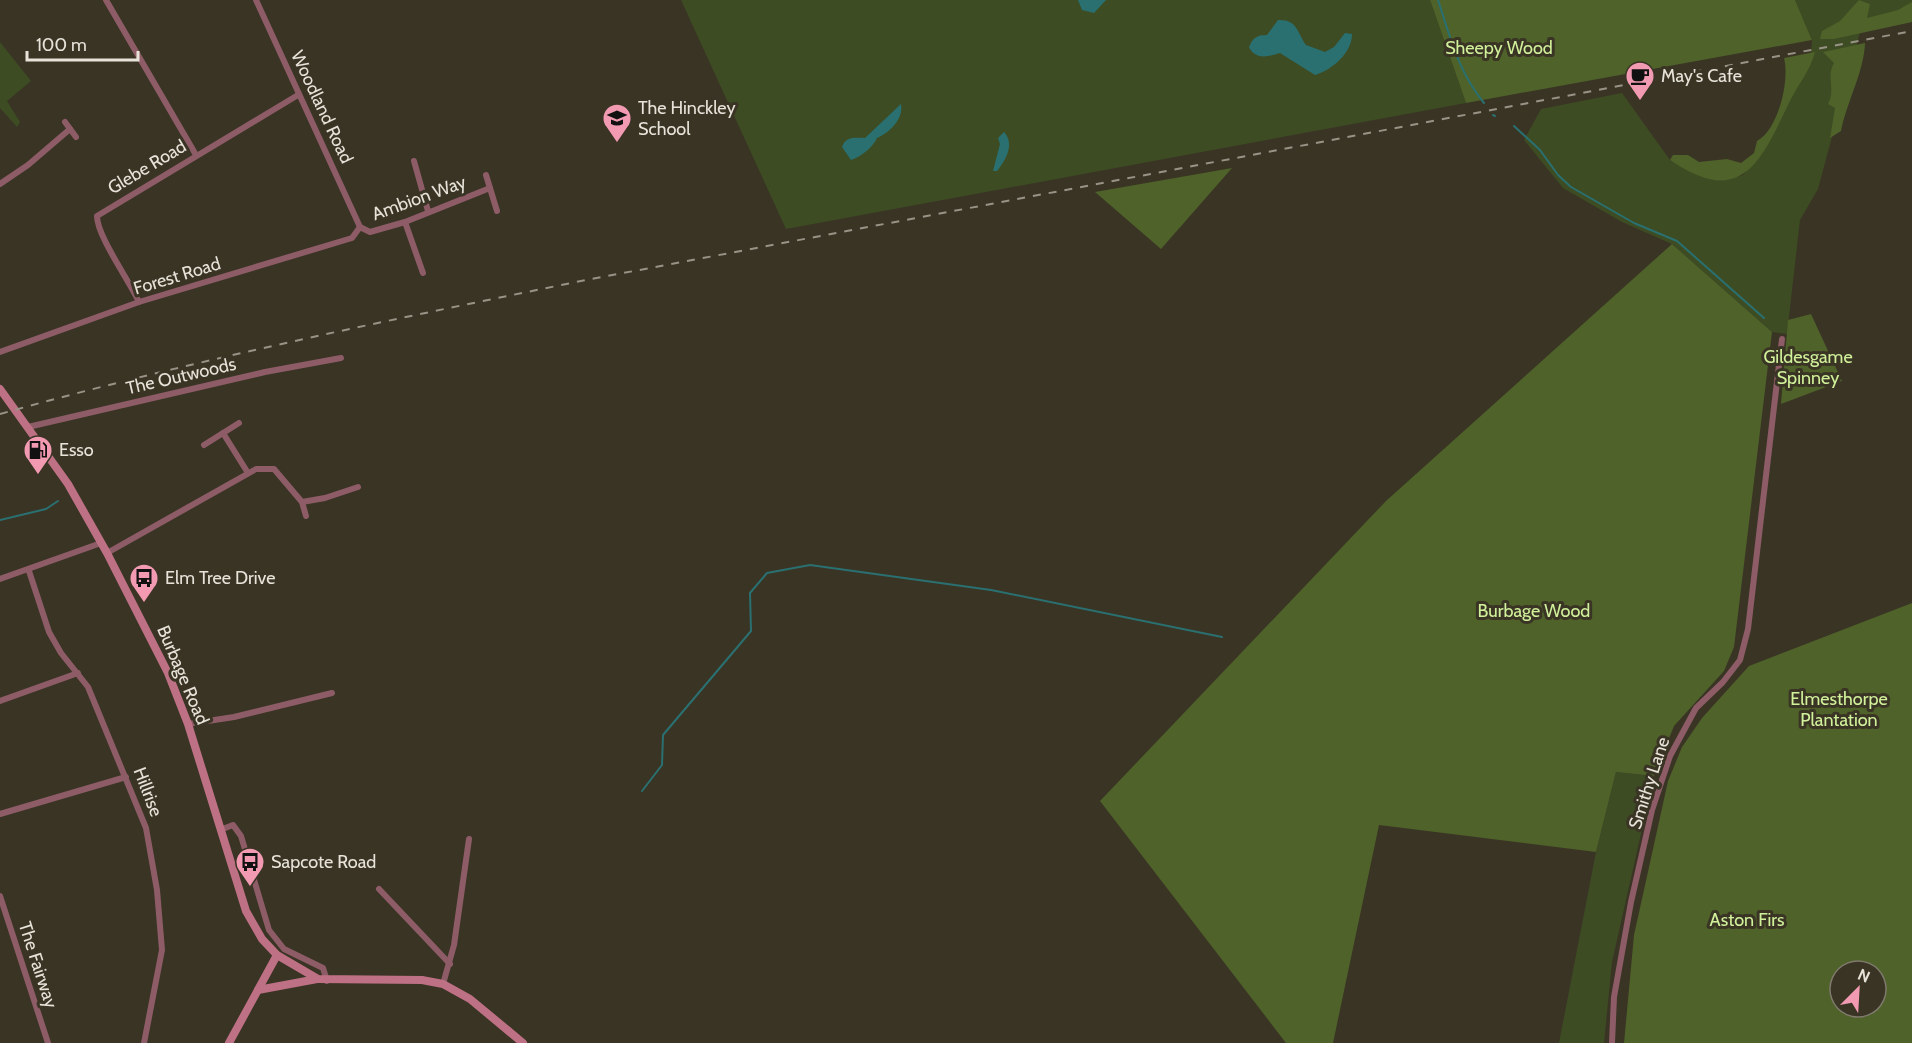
<svg xmlns="http://www.w3.org/2000/svg" width="1912" height="1043" font-family="Cabin,sans-serif">
<rect width="100%" height="100%" fill="#3a3425"/>
<g fill="#3d4c23">
<polygon points="681,0 1430,0 1466,103 786,229"/>
<polygon points="1795,0 1912,0 1912,22 1860,32 1818,189 1800,220 1787,334 1772,332 1672,244 1622,222 1563,188 1524,140 1541,109 1622,93 1670,160 1693,173 1727,180 1743,175 1763,150 1811,53 1812,40"/>
<polygon points="0,42 31,81 7,101 20,122 17,127 0,108"/>
<polygon points="1616,772 1654,776 1612,962 1604,1043 1559,1043 1596,852"/>
</g>
<g fill="#4e6229" fill-rule="evenodd">
<polygon points="1430,0 1795,0 1812,40 1466,103"/>
<polygon points="1859,0 1870,4 1867,18 1898,10 1912,2 1912,22 1834,39 1820,39 1822,31 1840,21"/>
<path d="M1865 43C1864 72 1847 101 1841 131L1830 138 1835 108 1828 104C1836 91 1826 76 1834 63L1823 52Z"/>
<path d="M1815 52C1810 72 1796 87 1788 105 1760 164 1740 208 1670 160L1673 155H1688L1699 162 1727 159 1741 163 1754 153 1757 141C1778 130 1790 81 1784 58Z"/>
<polygon points="1232,168 1161,249 1095,192"/>
<polygon points="1672,244 1772,332 1734,647 1724,671 1674,726 1654,776 1616,772 1596,852 1379,825 1333,1043 1286,1043 1100,801 1386,501"/>
<polygon points="1811,314 1842,381 1781,404 1788,320"/>
<path d="M1912 603V1043H1624L1634 935 1668 781 1682 747 1702 718 1749 666ZM1840 971H1876V1007H1840Z"/>
</g>
<g fill="#2a7071">
<polygon points="1078,0 1106,0 1094,13 1082,10"/>
<path d="M1278 20C1297 19 1297 32 1306 45L1325 52 1334 47 1345 33 1352 34C1352 53 1332 70 1315 75L1280 53C1268 57 1255 60 1249 47 1253 38 1256 35 1267 35Z"/>
<path d="M901 104C904 119 889 133 877 138 873 147 861 157 851 160L842 147C846 136 855 138 865 138Z"/>
<path d="M1004 132C1015 144 1006 160 997 171H993L1000 144 998 138Z"/>
</g>
<g fill="none" stroke-linecap="round" stroke-linejoin="round">
<g stroke="#2a7071" stroke-width="2">
<path d="M1438 0C1450 37 1459 73 1484 103"/>
<polyline points="1493,115 1495,116"/>
<polyline points="1514,126 1540,150 1558,175 1571,187 1634,223 1677,241 1764,318"/>
<polyline points="0,520 46,509 58,501"/>
<polyline points="642,791 662,765 663,735 751,631 750,593 767,573 810,565 991,590 1222,637"/>
</g>
<g stroke="#8d5c67" stroke-width="6">
<polyline points="106,0 196,155"/>
<polyline points="256,0 360,227"/>
<polyline points="65,122 76,137"/>
<polyline points="414,161 428,211"/>
<polyline points="486,175 497,211"/>
<polyline points="0,184 28,165 70,129"/>
<polyline points="405,222 423,273"/>
<polyline points="360,227 370,232 405,222 490,188"/>
<path d="M139 302C129 280 97 236 97 216L298 95"/>
<polyline points="0,352 139,302 352,238 360,227"/>
<polyline points="28,427 265,372 341,358"/>
<polyline points="223,433 248,473"/>
<polyline points="204,445 239,423"/>
<polyline points="302,502 325,498 358,487"/>
<polyline points="107,553 256,469 274,469 302,502 306,516"/>
<polyline points="29,571 49,632 61,653 88,687 146,828 157,890 162,950 144,1043"/>
<polyline points="0,579 101,543"/>
<polyline points="0,701 78,673"/>
<polyline points="188,724 234,717 332,693"/>
<polyline points="0,814 126,777"/>
<polyline points="220,830 233,825 241,836 269,930 284,949 323,968 327,981"/>
<polyline points="379,889 450,964"/>
<polyline points="0,896 48,1043"/>
<polyline points="443,984 454,945 469,839"/>
<polyline points="1612,1043 1614,997 1631,902 1652,810 1670,756 1696,708 1723,682 1740,660 1748,629 1782,339"/>
</g>
<g stroke="#be7184" stroke-width="8">
<polyline points="0,389 68,484 107,553 168,673 188,724 246,911 262,939 277,955 318,979 422,980 443,984 470,999 523,1043"/>
<polyline points="258,990 317,979"/>
<polyline points="229,1043 277,955"/>
</g>
<path stroke="#989386" stroke-width="2" stroke-dasharray="8 8" stroke-linecap="butt" d="M0 414C193 360 389 320 586 280L1912 31"/>
</g>
<defs>
<g id="cafe-pin" transform="scale(1.5)"><path d="M0 17L-7.5 6A9.5 9.5 0 1 1 7.5 6Z" fill="#f19ab1" stroke="#3a3425"/><path d="M-5.5-4.5H6V0H3Q3 3.5 0 3.5H-2.5Q-5.5 3.5-5.5 0ZM3-3.2v2h1.7v-2ZM-6 4.5H4V6H-6Z" fill="#111"/></g>
<g id="school-pin" transform="scale(1.5)"><path d="M0 17L-7.5 6A9.5 9.5 0 1 1 7.5 6Z" fill="#f19ab1" stroke="#3a3425"/><path d="M0-5L7-2L0 1L-7-2ZM-4 1L0 2.5L4 1V4Q0 6-4 4Z" fill="#111"/></g>
<g id="fuel-pin" transform="scale(1.5)"><path d="M0 17L-7.5 6A9.5 9.5 0 1 1 7.5 6Z" fill="#f19ab1" stroke="#3a3425"/><path d="M-5.5-6h7V0h2V4h1.3V-2.5L3-4.5l.8-.8L6-3V5H2.5V1h-1V6h-7ZM-4.2-4.7v3.2H.2V-4.7Z" fill="#111"/></g>
<g id="bus-pin" transform="scale(1.5)"><path d="M0 17L-7.5 6A9.5 9.5 0 1 1 7.5 6Z" fill="#f19ab1" stroke="#3a3425"/><path d="M-5-6H5V4H4V6H2V4H-2V6H-4V4H-5ZM-3.5-4V0h7V-4ZM-3.5 1.2v1.5H-2V1.2ZM2 1.2v1.5H3.5V1.2Z" fill="#111"/></g>
</defs>
<g fill-rule="evenodd">
<use href="#cafe-pin" x="1640" y="76"/>
<use href="#school-pin" x="617" y="118"/>
<use href="#fuel-pin" x="38" y="450"/>
<use href="#bus-pin" x="144" y="578"/>
<use href="#bus-pin" x="250" y="862"/>
</g>
<g text-anchor="middle" dominant-baseline="central" stroke-width="6" stroke-linejoin="round" paint-order="stroke">
<g font-size="18" fill="#d0f19a" stroke="#3a3425">
<text x="1499" y="48">Sheepy Wood</text>
<text x="1808" y="357">Gildesgame<tspan x="1808" dy="21">Spinney</tspan></text>
<text x="1534" y="611">Burbage Wood</text>
<text x="1839" y="699">Elmesthorpe<tspan x="1839" dy="21">Plantation</tspan></text>
<text x="1747" y="920">Aston Firs</text>
</g>
<g font-size="18" fill="#e7e3d9" stroke="#3a3425" text-anchor="start">
<text x="1661" y="76">May's Cafe</text>
<text x="638" y="108">The Hinckley<tspan x="638" dy="21">School</tspan></text>
<text x="59" y="450">Esso</text>
<text x="165" y="578">Elm Tree Drive</text>
<text x="271" y="862">Sapcote Road</text>
</g>
<g font-size="18" fill="#e7e3d9" stroke="#3a3425">
<text transform="translate(322 107) rotate(65)">Woodland Road</text>
<text transform="translate(147 167) rotate(-31)">Glebe Road</text>
<text transform="translate(419 198) rotate(-20)">Ambion Way</text>
<text transform="translate(177 276) rotate(-17)">Forest Road</text>
<text transform="translate(181 376) rotate(-13)">The Outwoods</text>
<text transform="translate(183 675) rotate(67)">Burbage Road</text>
<text transform="translate(1649 783) rotate(-72)">Smithy Lane</text>
<text transform="translate(148 792) rotate(69)">Hillrise</text>
<text transform="translate(38 965) rotate(72)">The Fairway</text>
</g>
</g>
<g transform="translate(1858 989) rotate(24)"><circle r="28" fill="#3a3425" stroke="#7f7a6d" stroke-width="1.5"/>
<path d="M0-4.5L10 22L0 15L-10 22Z" fill="#f19ab1"/>
<text y="-9" font-size="16" font-weight="bold" text-anchor="middle" fill="#e7e3d9">N</text>
</g>
<path d="M27 51v9h111v-9" fill="none" stroke="#e7e3d9" stroke-width="3"/>
<text x="36" y="51" font-size="18" fill="#e7e3d9" stroke="#3a3425" stroke-width="4.5" paint-order="stroke">100 m</text>
</svg>
